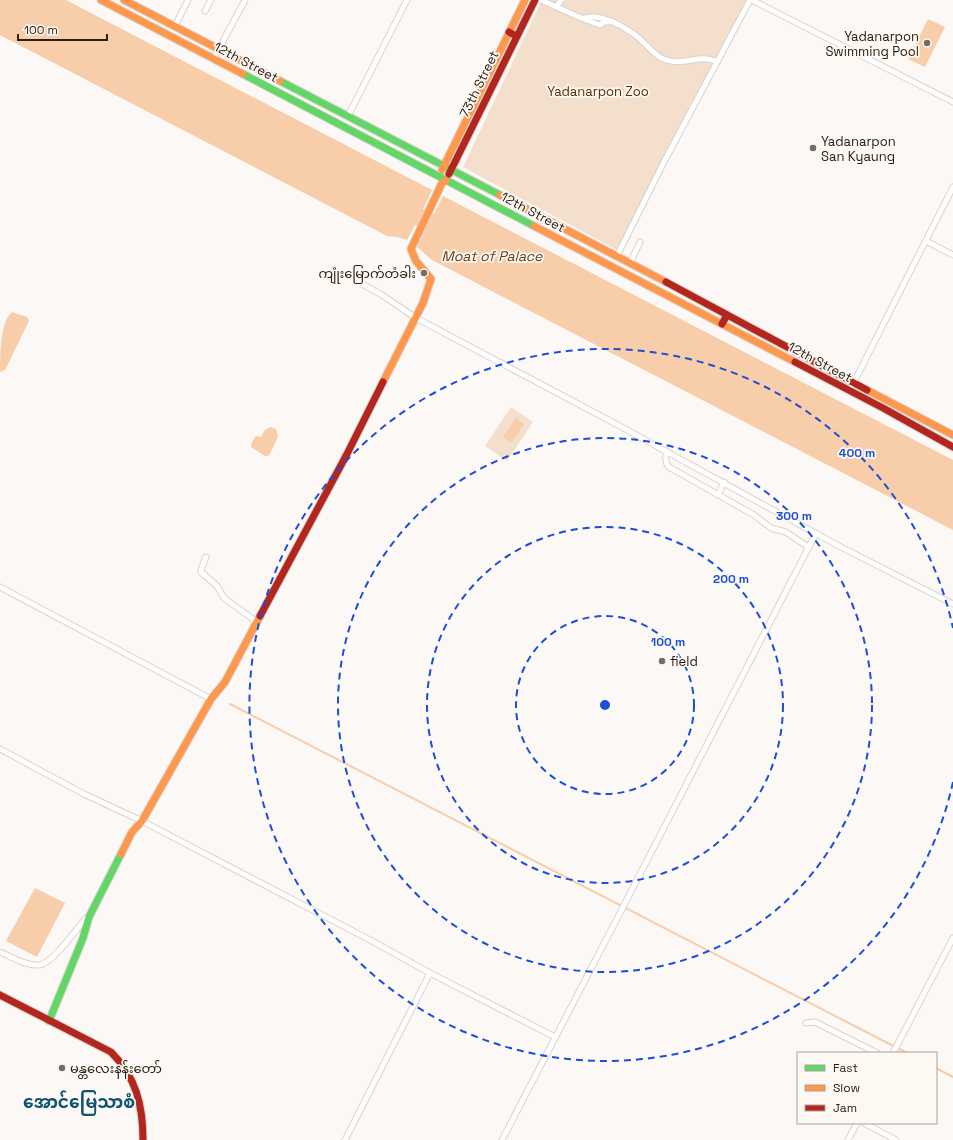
<svg xmlns="http://www.w3.org/2000/svg" width="953" height="1140" font-family="'Space Grotesk','Noto Sans Myanmar',sans-serif">
<rect width="100%" height="100%" fill="#fbf8f6"/>
<g fill="#f4decc">
<polygon points="542,0 747,0 617,250 463,167"/>
<polygon points="511,407 533,422 507,461 485,446"/>
</g>
<g fill="#f8cda9">
<polygon points="0,0 66,0 432,190 423,209 434,214 443,196 953,460 953,530 432,260 417,247 425,230 415,225 407,240 397,237 387,236 0,35"/>
<polygon points="928,19 945,27 925,67 908,59"/>
<path d="M12 312 27 317 29 321 5 370 0 372C0 356 0 321 12 312Z"/>
<polygon points="516,418 524,424 511,443 503,437"/>
<polygon points="270,427 276,429 278,437 270,454 268,456 265,456 251,447 252,442 256,436 261,437 265,430"/>
<polygon points="35,888 65,903 37,957 6,941"/>
</g>
<g fill="none" stroke-linecap="round" stroke-linejoin="round">
<g stroke="#f8cda9" stroke-width="2">
<polyline points="230,704 907,1053"/>
<polyline points="936,1068 953,1077"/>
</g>
<g stroke="#dad3ce" stroke-width="7">
<g id="street">
<path d="M541 0 581 18C586 19 590 16 595 17 607 18 620 25 629 31 645 39 653 59 671 61 687 64 702 54 717 62"/>
<polyline points="752,0 953,102"/>
<polyline points="556,7 561,0"/>
<polyline points="205,11 211,0"/>
<polyline points="584,19 600,25 604,22 608,22"/>
<polyline points="175,26 188,0"/>
<polyline points="214,58 245,0"/>
<polyline points="348,116 407,0"/>
<polyline points="926,241 953,255"/>
<polyline points="617,256 665,160 750,0"/>
<polyline points="630,263 640,242"/>
<polyline points="357,281 382,295 416,318 616,424 837,545 953,604"/>
<polyline points="852,386 953,187"/>
<path d="M667 451C665 456 665 463 669 467L754 515 771 528 786 532 808 547"/>
<polyline points="718,495 724,482"/>
<polyline points="206,557 201,570 201,572 217,586 224,598 257,622"/>
<polyline points="0,587 211,699"/>
<polyline points="0,749 84,794 142,821 372,941 430,973 555,1037"/>
<path d="M0 952C12 957 26 966 39 965 51 965 77 929 85 919L89 917"/>
<polyline points="806,1023 815,1022 877,1053"/>
<polyline points="893,1053 953,938"/>
<polyline points="864,1123 896,1140"/>
<polyline points="345,1140 430,973"/>
<polyline points="502,1140 621,911 816,533"/>
<polyline points="848,1140 857,1123"/>
</g>
</g>
<g stroke="#dad3ce" stroke-width="9">
<g id="fast">
<polyline points="243,74 534,226"/>
<polyline points="280,81 500,195"/>
<polyline points="49,1021 83,938 89,917 121,854"/>
</g>
</g>
<g stroke="#dad3ce" stroke-width="9">
<g id="slow">
<polyline points="101,0 243,74"/>
<polyline points="124,0 280,81"/>
<polyline points="442,170 525,0"/>
<polyline points="500,195 666,282"/>
<polyline points="534,226 795,362"/>
<polyline points="383,382 423,303 431,279 416,261 411,249 442,183 446,180"/>
<polyline points="867,390 953,435"/>
<polyline points="121,854 132,832 142,821 211,699 225,682 260,616"/>
</g>
</g>
<g stroke="#dad3ce" stroke-width="9">
<g id="jam">
<polyline points="509,32 516,36"/>
<polyline points="449,174 535,0"/>
<polyline points="666,282 867,390"/>
<polyline points="722,324 727,315"/>
<polyline points="795,362 883,408 953,447"/>
<polyline points="260,616 347,454 383,382"/>
<path d="M0 995 111 1052C136 1077 143 1105 143 1140"/>
</g>
</g>
<use href="#street" stroke="#fefefe" stroke-width="5"/>
<use href="#fast" stroke="#63d668" stroke-width="7"/>
<use href="#slow" stroke="#ff974d" stroke-width="7"/>
<use href="#jam" stroke="#b3261e" stroke-width="7"/>
</g>
<g fill="none" stroke="#1d4ed8" stroke-width="2" stroke-dasharray="7 5">
<circle cx="605" cy="705" r="89"/>
<circle cx="605" cy="705" r="178"/>
<circle cx="605" cy="705" r="267"/>
<path d="M953 782A356 356 0 1 1 953 628"/>
</g>
<g fill="#746c65" stroke="#fef8f3" stroke-width="1.5">
<circle cx="927" cy="43" r="4"/>
<circle cx="813" cy="148" r="4"/>
<circle cx="424" cy="273" r="4"/>
<circle cx="662" cy="661" r="4"/>
<circle cx="62" cy="1068" r="4"/>
</g>
<g text-anchor="middle" dominant-baseline="central" stroke-width="3.5" stroke-linejoin="round" paint-order="stroke">
<g font-size="13" fill="#2b2017" stroke="#fef8f3" text-anchor="start">
<text x="919" y="36" text-anchor="end">Yadanarpon<tspan x="919" dy="15">Swimming Pool</tspan></text>
<text x="821" y="141">Yadanarpon<tspan x="821" dy="15">San Kyaung</tspan></text>
<text x="416" y="273" text-anchor="end">ကျုံးမြောက်တံခါး</text>
<text x="670" y="661">field</text>
<text x="70" y="1068">မန္တလေးနန်းတော်</text>
</g>
<g font-size="13" fill="#2b2017" stroke="#fef8f3">
<text transform="translate(246 62) rotate(28)">12th Street</text>
<text transform="translate(479 84) rotate(-64)">73th Street</text>
<text transform="translate(533 212) rotate(28)">12th Street</text>
<text transform="translate(820 362) rotate(28)">12th Street</text>
</g>
<g font-size="13" fill="#552e06" stroke="#fef8f3">
<text x="598" y="91">Yadanarpon Zoo</text>
</g>
<g font-size="14" font-style="italic" fill="#613a14" stroke="#fef8f3">
<text x="492" y="256">Moat of Palace</text>
</g>
<g font-size="17" font-weight="bold" fill="#0e5572" stroke="#fef8f3">
<text x="79" y="1102">အောင်မြေသာစံ</text>
</g>
</g>
<circle cx="605" cy="705" r="6" fill="#1d4ed8" stroke="#fef8f3" stroke-width="2"/>
<g font-size="12" text-anchor="middle" font-weight="bold" fill="#1d4ed8" stroke="#fef8f3" stroke-width="3.5" stroke-linejoin="round" paint-order="stroke">
<text x="857" y="457">400 m</text>
<text x="794" y="520">300 m</text>
<text x="731" y="583">200 m</text>
<text x="668" y="646">100 m</text>
</g>
<rect x="797" y="1052" width="140" height="72" fill="#fef8f3" stroke="#aaa29b"/>
<rect x="805" y="1065" width="20" height="6" fill="#63d668" stroke="#aaa29b"/>
<text x="833" y="1072" font-size="12" fill="#2b2017">Fast</text>
<rect x="805" y="1085" width="20" height="6" fill="#ff974d" stroke="#aaa29b"/>
<text x="833" y="1092" font-size="12" fill="#2b2017">Slow</text>
<rect x="805" y="1105" width="20" height="6" fill="#b3261e" stroke="#aaa29b"/>
<text x="833" y="1112" font-size="12" fill="#2b2017">Jam</text>
<path d="M18 34v6h89v-6" fill="none" stroke="#2b2017" stroke-width="2"/>
<text x="24" y="34" font-size="12" fill="#2b2017" stroke="#fef8f3" stroke-width="3" paint-order="stroke">100 m</text>
</svg>
